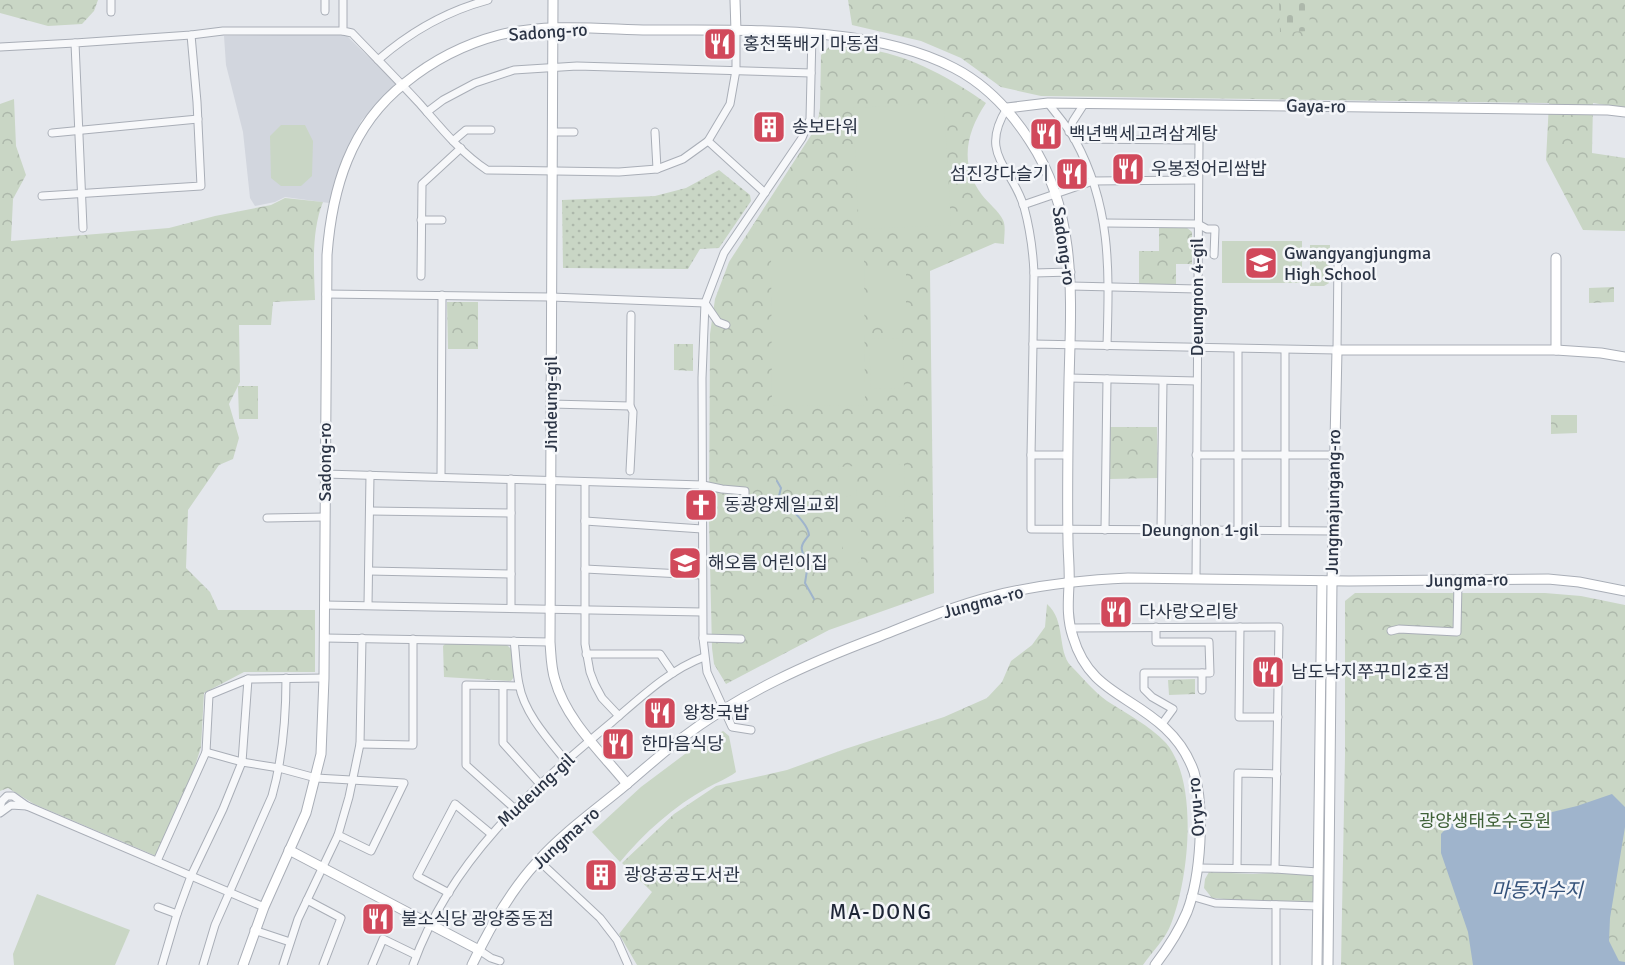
<svg xmlns="http://www.w3.org/2000/svg" width="1625" height="965" font-family="Signika,'Noto Sans KR',sans-serif">
<defs>
<pattern id="grass-dots" width="8" height="8" patternUnits="userSpaceOnUse" patternTransform="scale(1.5)"><rect width="8" height="8" fill="#c9d6c5"/><path d="M2 2h.1M6 6h.1" fill="none" stroke="#adb8ab" stroke-width="1.8" stroke-linecap="round"/></pattern>
<pattern id="forest-crowns" width="20" height="18" patternUnits="userSpaceOnUse" patternTransform="scale(1.5)"><rect width="20" height="18" fill="#c9d6c5"/><path d="M2 6a3 3 0 1 1 6 0M12 15a3 3 0 1 1 6 0" fill="none" stroke="#adb8ab"/></pattern>
<pattern id="cemetery-stones" width="16" height="16" patternUnits="userSpaceOnUse" patternTransform="scale(1.5)"><rect width="16" height="16" fill="#c9d6c5"/><path d="M2 7V4a2 2 0 0 1 4 0v3zM10 15v-3a2 2 0 0 1 4 0v3z" fill="#adb8ab"/></pattern>
</defs>
<rect width="100%" height="100%" fill="#e4e7ec"/>
<polygon fill="#d2d6de" points="345,34 396,84 361,121 329,203 285,197 275,202 255,206 250,198 243,132 226,65 224,36"/>
<polygon fill="url(#grass-dots)" points="719,170 750,195 751,201 719,248 700,249 688,269 563,268 562,200 655,196 686,188"/>
<g fill="url(#forest-crowns)">
<polygon points="0,0 98,0 94,11 82,24 48,26 0,13"/>
<polygon points="848,0 1625,0 1625,108 1593,103 1592,153 1625,158 1625,231 1583,230 1546,160 1549,103 1041,96 1001,87 961,58 921,41 852,25"/>
<path d="M830 46C844 47 858 47 872 50 913 57 952 79 986 103 966 133 959 164 982 195 988 203 999 211 1003 220 1006 226 1004 237 1004 244L995 243 930 271 934 593 829 630 726 684 714 664 712 648 709 520 710 334 715 299 729 262 817 126 820 108 821 55Z"/>
<path d="M14 99 16 146 26 175 13 199 11 241 169 228 215 216 271 205 285 198 323 202C311 232 314 268 315 300L273 302 271 325H239L240 382 229 404 239 438 233 459 219 465 188 510 186 568 210 592 218 610H315V672H244L204 693 201 747 190 782 156 856 34 804 8 788 0 791V104Z"/>
<polygon points="1159,227 1186,227 1192,232 1192,264 1176,264 1176,284 1139,284 1139,251 1159,251"/>
<polygon points="1614,287 1614,302 1589,303 1589,288"/>
<polygon points="447,302 478,302 478,349 448,349"/>
<polygon points="674,344 693,344 693,371 674,370"/>
<polygon points="238,386 258,386 258,419 239,419"/>
<polygon points="1551,415 1577,415 1577,433 1551,434"/>
<polygon points="1110,427 1157,427 1158,478 1110,479"/>
<polygon points="1355,593 1545,593 1581,596 1625,605 1625,965 1341,965 1345,755 1345,601"/>
<path d="M1047 604C1066 620 1057 651 1071 666 1082 677 1094 692 1107 701 1127 714 1149 725 1166 743 1199 782 1189 879 1171 924 1166 938 1152 952 1143 965H637L619 934 652 892 622 863 674 814 716 786 787 770 845 749 944 717 987 698 1002 682 1011 661 1032 645 1045 627Z"/>
<polygon points="446,643 507,645 511,649 514,677 511,681 444,677 443,646"/>
<polygon points="1195,679 1195,694 1169,695 1168,680"/>
<polygon points="1209,872 1253,874 1289,872 1315,873 1315,906 1212,898 1204,888 1205,879"/>
</g>
<polygon fill="url(#cemetery-stones)" points="1279,0 1309,0 1310,31 1280,32"/>
<g fill="#c9d6c5">
<polygon points="944,103 951,225 859,229 853,108"/>
<polygon points="281,125 305,125 313,141 312,176 301,186 281,186 271,178 270,136"/>
<rect x="1222" y="241" width="80" height="42"/>
<polygon points="1310,245 1330,245 1329,283 1324,286 1310,286"/>
<polygon points="771,254 864,254 865,405 772,406"/>
<rect x="868" y="269" width="38" height="54"/>
<polygon points="902,338 904,388 871,389 869,339"/>
<polygon points="904,464 905,487 885,487 885,465"/>
<polygon points="855,466 857,495 840,497 838,467"/>
<polygon points="904,496 905,520 886,520 885,497"/>
<polygon points="848,526 856,526 861,530 861,561 856,565 848,565 843,562 843,531"/>
<path d="M723 731 729 736 736 772C727 779 717 782 707 788 674 806 644 833 620 862L592 832 641 787 693 748Z"/>
<polygon points="37,894 130,930 115,965 14,965 13,954"/>
</g>
<polygon fill="#9fb4cc" points="1612,794 1625,807 1625,827 1610,918 1609,941 1619,961 1625,962 1625,965 1473,965 1468,932 1441,853 1441,834 1450,824 1544,814 1577,806"/>
<g fill="none" stroke-linecap="round" stroke-linejoin="round">
<path stroke="#9fb4cc" stroke-width="2" d="M777 481 781 488 779 496C787 507 808 522 809 535 797 549 802 550 808 564L805 583 814 599"/>
<g stroke="#a9aeb7" stroke-width="9">
<g id="street">
<polyline points="325,0 325,11"/>
<path d="M343 0V31L352 33C375 57 398 80 420 104 441 128 461 153 487 170L619 172 657 169 683 159 708 141"/>
<polyline points="111,12 111,0"/>
<polyline points="736,31 736,70 730,104 708,141 765,193"/>
<polyline points="0,47 75,43"/>
<path d="M378 60C410 32 447 11 488 0"/>
<path d="M1048 103C1057 115 1068 127 1075 140 1112 208 1109 271 1107 346"/>
<path d="M1007 108C978 155 1012 166 1024 207 1030 229 1033 251 1034 273"/>
<polyline points="427,112 443,100 475,83 514,70 577,66 811,73"/>
<polyline points="552,132 574,132"/>
<polyline points="655,132 657,169"/>
<polyline points="1069,132 1073,121 1084,104"/>
<polyline points="52,133 198,119"/>
<polyline points="1074,139 1199,140 1196,579"/>
<polyline points="453,141 466,130 491,130"/>
<polyline points="42,196 201,186 197,102 191,35"/>
<polyline points="1023,205 1093,181 1198,180"/>
<polyline points="421,220 442,220"/>
<polyline points="1105,223 1198,224 1207,229 1215,229 1214,255"/>
<polyline points="83,228 75,43 191,35 223,31 343,31"/>
<polyline points="421,276 422,184 461,148"/>
<polyline points="1071,286 1197,289"/>
<polyline points="326,294 551,297 705,303 718,322 726,325"/>
<polyline points="1033,344 1034,273 1071,272"/>
<polyline points="1238,349 1238,530"/>
<polyline points="1285,350 1285,530"/>
<polyline points="1069,378 1197,381"/>
<polyline points="551,404 630,406 633,412 630,471"/>
<polyline points="630,406 631,315"/>
<polyline points="1031,455 1033,344 1337,350 1338,258"/>
<polyline points="1068,455 1031,455 1031,529 1333,531"/>
<polyline points="1196,455 1334,455"/>
<polyline points="325,474 703,485 722,489 745,491 745,508"/>
<polyline points="441,477 442,295"/>
<polyline points="585,482 585,644 590,672 595,685 602,698 619,716"/>
<polyline points="370,511 511,513"/>
<polyline points="267,518 325,517"/>
<polyline points="585,521 702,529"/>
<polyline points="1105,530 1107,379"/>
<polyline points="1161,530 1163,381"/>
<polyline points="585,569 702,575"/>
<polyline points="369,571 511,574"/>
<polyline points="325,605 702,612"/>
<polyline points="368,605 370,475"/>
<polyline points="511,607 511,479"/>
<polyline points="1156,627 1156,642 1209,642 1210,673 1202,673"/>
<polyline points="1240,627 1239,717 1278,717"/>
<polyline points="1070,628 1279,627 1275,869"/>
<polyline points="1391,631 1399,629 1457,632 1458,581"/>
<polyline points="325,638 550,642"/>
<polyline points="703,638 741,639"/>
<path d="M514 641C516 655 516 670 519 684 524 713 548 739 566 761"/>
<polyline points="586,654 660,654 673,673"/>
<polyline points="503,686 503,743 539,783"/>
<polyline points="1162,724 1173,709 1152,697 1144,689 1144,673 1202,673 1202,690"/>
<polyline points="751,730 732,727 707,672 703,638 702,378 705,303 724,253 802,138 810,119 812,34"/>
<polyline points="360,744 413,745 413,639"/>
<polyline points="206,752 242,762 279,768 316,778 404,783 371,851 338,835"/>
<polyline points="0,807 2,801 7,796 13,796 27,806 264,907"/>
<polyline points="514,808 466,765 466,685 519,686"/>
<polyline points="0,813 11,805 27,806"/>
<polyline points="538,860 600,918 617,940 628,965"/>
<polyline points="157,861 206,752 209,695 248,679 324,678"/>
<polyline points="1198,868 1275,869 1318,872"/>
<polyline points="1237,868 1238,773 1277,774"/>
<polyline points="449,893 417,876 455,804 490,833"/>
<polyline points="1191,896 1215,903 1318,906"/>
<polyline points="307,900 341,918 323,965"/>
<polyline points="1276,905 1276,965"/>
<polyline points="158,907 177,914"/>
<polyline points="254,930 290,942"/>
<polyline points="479,950 491,958 500,961"/>
<polyline points="162,965 177,914 191,876 223,809 242,762 248,679"/>
<path d="M203 965 215 925 272 796C283 757 286 718 286 678"/>
<polyline points="283,965 298,919 338,835 349,797 360,744 362,638"/>
<polyline points="372,965 383,939 416,955"/>
<path d="M413 965C451 860 529 791 612 722 640 698 669 670 704 657"/>
</g>
</g>
<g stroke="#a9aeb7" stroke-width="11">
<g id="secondary">
<path d="M553 0 550 642C551 655 551 668 555 680 566 720 601 752 627 784"/>
<polyline points="735,0 736,31"/>
<polyline points="1007,108 1048,103 1608,110 1625,112"/>
<polyline points="1556,350 1601,353 1625,357"/>
<polyline points="289,850 479,950"/>
<path d="M243 965 264 907 306 813 321 754 324 678 327 255C332 189 350 126 405 83 432 61 465 44 499 35 547 23 600 29 649 30 743 31 870 24 954 68 987 85 1010 110 1030 141 1078 213 1071 299 1069 381 1068 434 1067 487 1068 541 1068 555 1070 570 1069 585 1068 604 1067 619 1073 637 1089 691 1129 694 1165 728 1178 740 1188 755 1194 772 1205 809 1201 876 1187 912 1179 931 1168 948 1155 965"/>
<path d="M472 965C489 929 510 891 537 862 562 834 594 811 622 788 642 771 661 754 682 738 741 693 809 663 878 637 916 622 954 606 993 596 1037 585 1083 580 1128 578L1349 581 1548 579 1579 582 1625 591"/>
<polyline points="1317,965 1322,581"/>
<polyline points="1328,965 1332,581 1337,350 1556,350 1556,258"/>
</g>
</g>
<use href="#street" stroke="#f7f8fa" stroke-width="7"/>
<use href="#secondary" stroke="#fff" stroke-width="9"/>
</g>
<defs>
<g id="restaurant-square" transform="scale(1.725)"><rect x="-9" y="-9" width="18" height="18" rx="4" fill="#d1495b" stroke="#f4f6f9"/><path d="M-5-6h1v4h1v-4h1v4h1v-4h1v5L-1.5 .5V6h-2V.5L-5-1ZM5-6V6H3V1.5H1.5Q1.5-4 5-6Z" fill="#fff"/></g>
<g id="building-square" transform="scale(1.725)"><rect x="-9" y="-9" width="18" height="18" rx="4" fill="#d1495b" stroke="#f4f6f9"/><path d="M-4-6H4V6H1V3H-1V6H-4ZM-2.5-4.3h1.7v1.8h-1.7ZM.8-4.3h1.7v1.8H.8ZM-2.5-1h1.7V.8h-1.7ZM.8-1h1.7V.8H.8Z" fill="#fff"/></g>
<g id="school-square" transform="scale(1.725)"><rect x="-9" y="-9" width="18" height="18" rx="4" fill="#d1495b" stroke="#f4f6f9"/><path d="M0-5L7-2L0 1L-7-2ZM-4 1L0 2.5L4 1V4Q0 6-4 4Z" fill="#fff"/></g>
<g id="church-square" transform="scale(1.725)"><rect x="-9" y="-9" width="18" height="18" rx="4" fill="#d1495b" stroke="#f4f6f9"/><path d="M-1.2-6h2.4v3.5h3.3v2.4h-3.3V6h-2.4V-.1h-3.3v-2.4h3.3Z" fill="#fff"/></g>
</defs>
<g fill-rule="evenodd">
<use href="#restaurant-square" x="720" y="44"/>
<use href="#building-square" x="769" y="127"/>
<use href="#restaurant-square" x="1046" y="134"/>
<use href="#restaurant-square" x="1128" y="169"/>
<use href="#restaurant-square" x="1072" y="174"/>
<use href="#school-square" x="1261" y="263"/>
<use href="#church-square" x="701" y="505"/>
<use href="#school-square" x="685" y="563"/>
<use href="#restaurant-square" x="1116" y="612"/>
<use href="#restaurant-square" x="1268" y="672"/>
<use href="#restaurant-square" x="660" y="713"/>
<use href="#restaurant-square" x="618" y="744"/>
<use href="#building-square" x="601" y="875"/>
<use href="#restaurant-square" x="378" y="919"/>
</g>
<g text-anchor="middle" dominant-baseline="central" stroke-width="5" stroke-linejoin="round" paint-order="stroke">
<g font-size="18" fill="#2b3445" stroke="#f4f6f9">
<text transform="translate(548 32) rotate(-4)">Sadong-ro</text>
<text transform="translate(1316 106) rotate(1)">Gaya-ro</text>
<text transform="translate(1064 246) rotate(82)">Sadong-ro</text>
<text transform="translate(1197 297) rotate(-90)">Deungnon 4-gil</text>
<text transform="translate(551 404) rotate(-90)">Jindeung-gil</text>
<text transform="translate(325 462) rotate(-90)">Sadong-ro</text>
<text transform="translate(1333 502) rotate(-89)">Jungmajungang-ro</text>
<text x="1200" y="530">Deungnon 1-gil</text>
<text transform="translate(1467 580) rotate(-1)">Jungma-ro</text>
<text transform="translate(983 602) rotate(-15)">Jungma-ro</text>
<text transform="translate(536 790) rotate(-43)">Mudeung-gil</text>
<text transform="translate(1196 807) rotate(-95)">Oryu-ro</text>
<text transform="translate(566 838) rotate(-42)">Jungma-ro</text>
</g>
<g font-size="18" fill="#2b3445" stroke="#f4f6f9" text-anchor="start">
<text x="743" y="44">홍천뚝배기 마동점</text>
<text x="792" y="127">송보타워</text>
<text x="1069" y="134">백년백세고려삼계탕</text>
<text x="1151" y="169">우봉정어리쌈밥</text>
<text x="1049" y="174" text-anchor="end">섬진강다슬기</text>
<text x="1284" y="253">Gwangyangjungma<tspan x="1284" dy="21">High School</tspan></text>
<text x="724" y="505">동광양제일교회</text>
<text x="708" y="563">해오름 어린이집</text>
<text x="1139" y="612">다사랑오리탕</text>
<text x="1291" y="672">남도낙지쭈꾸미2호점</text>
<text x="683" y="713">왕창국밥</text>
<text x="641" y="744">한마음식당</text>
<text x="624" y="875">광양공공도서관</text>
<text x="401" y="919">불소식당 광양중동점</text>
</g>
<g font-size="18" fill="#3f6138" stroke="#f4f6f9">
<text x="1485" y="821">광양생태호수공원</text>
</g>
<g font-size="20" font-style="italic" fill="#34527a" stroke="#f4f6f9">
<text x="1537" y="890">마동저수지</text>
</g>
<g font-size="21" letter-spacing="1.5" fill="#1d2536" stroke="#f4f6f9">
<text x="881" y="912">MA-DONG</text>
</g>
</g>
</svg>
